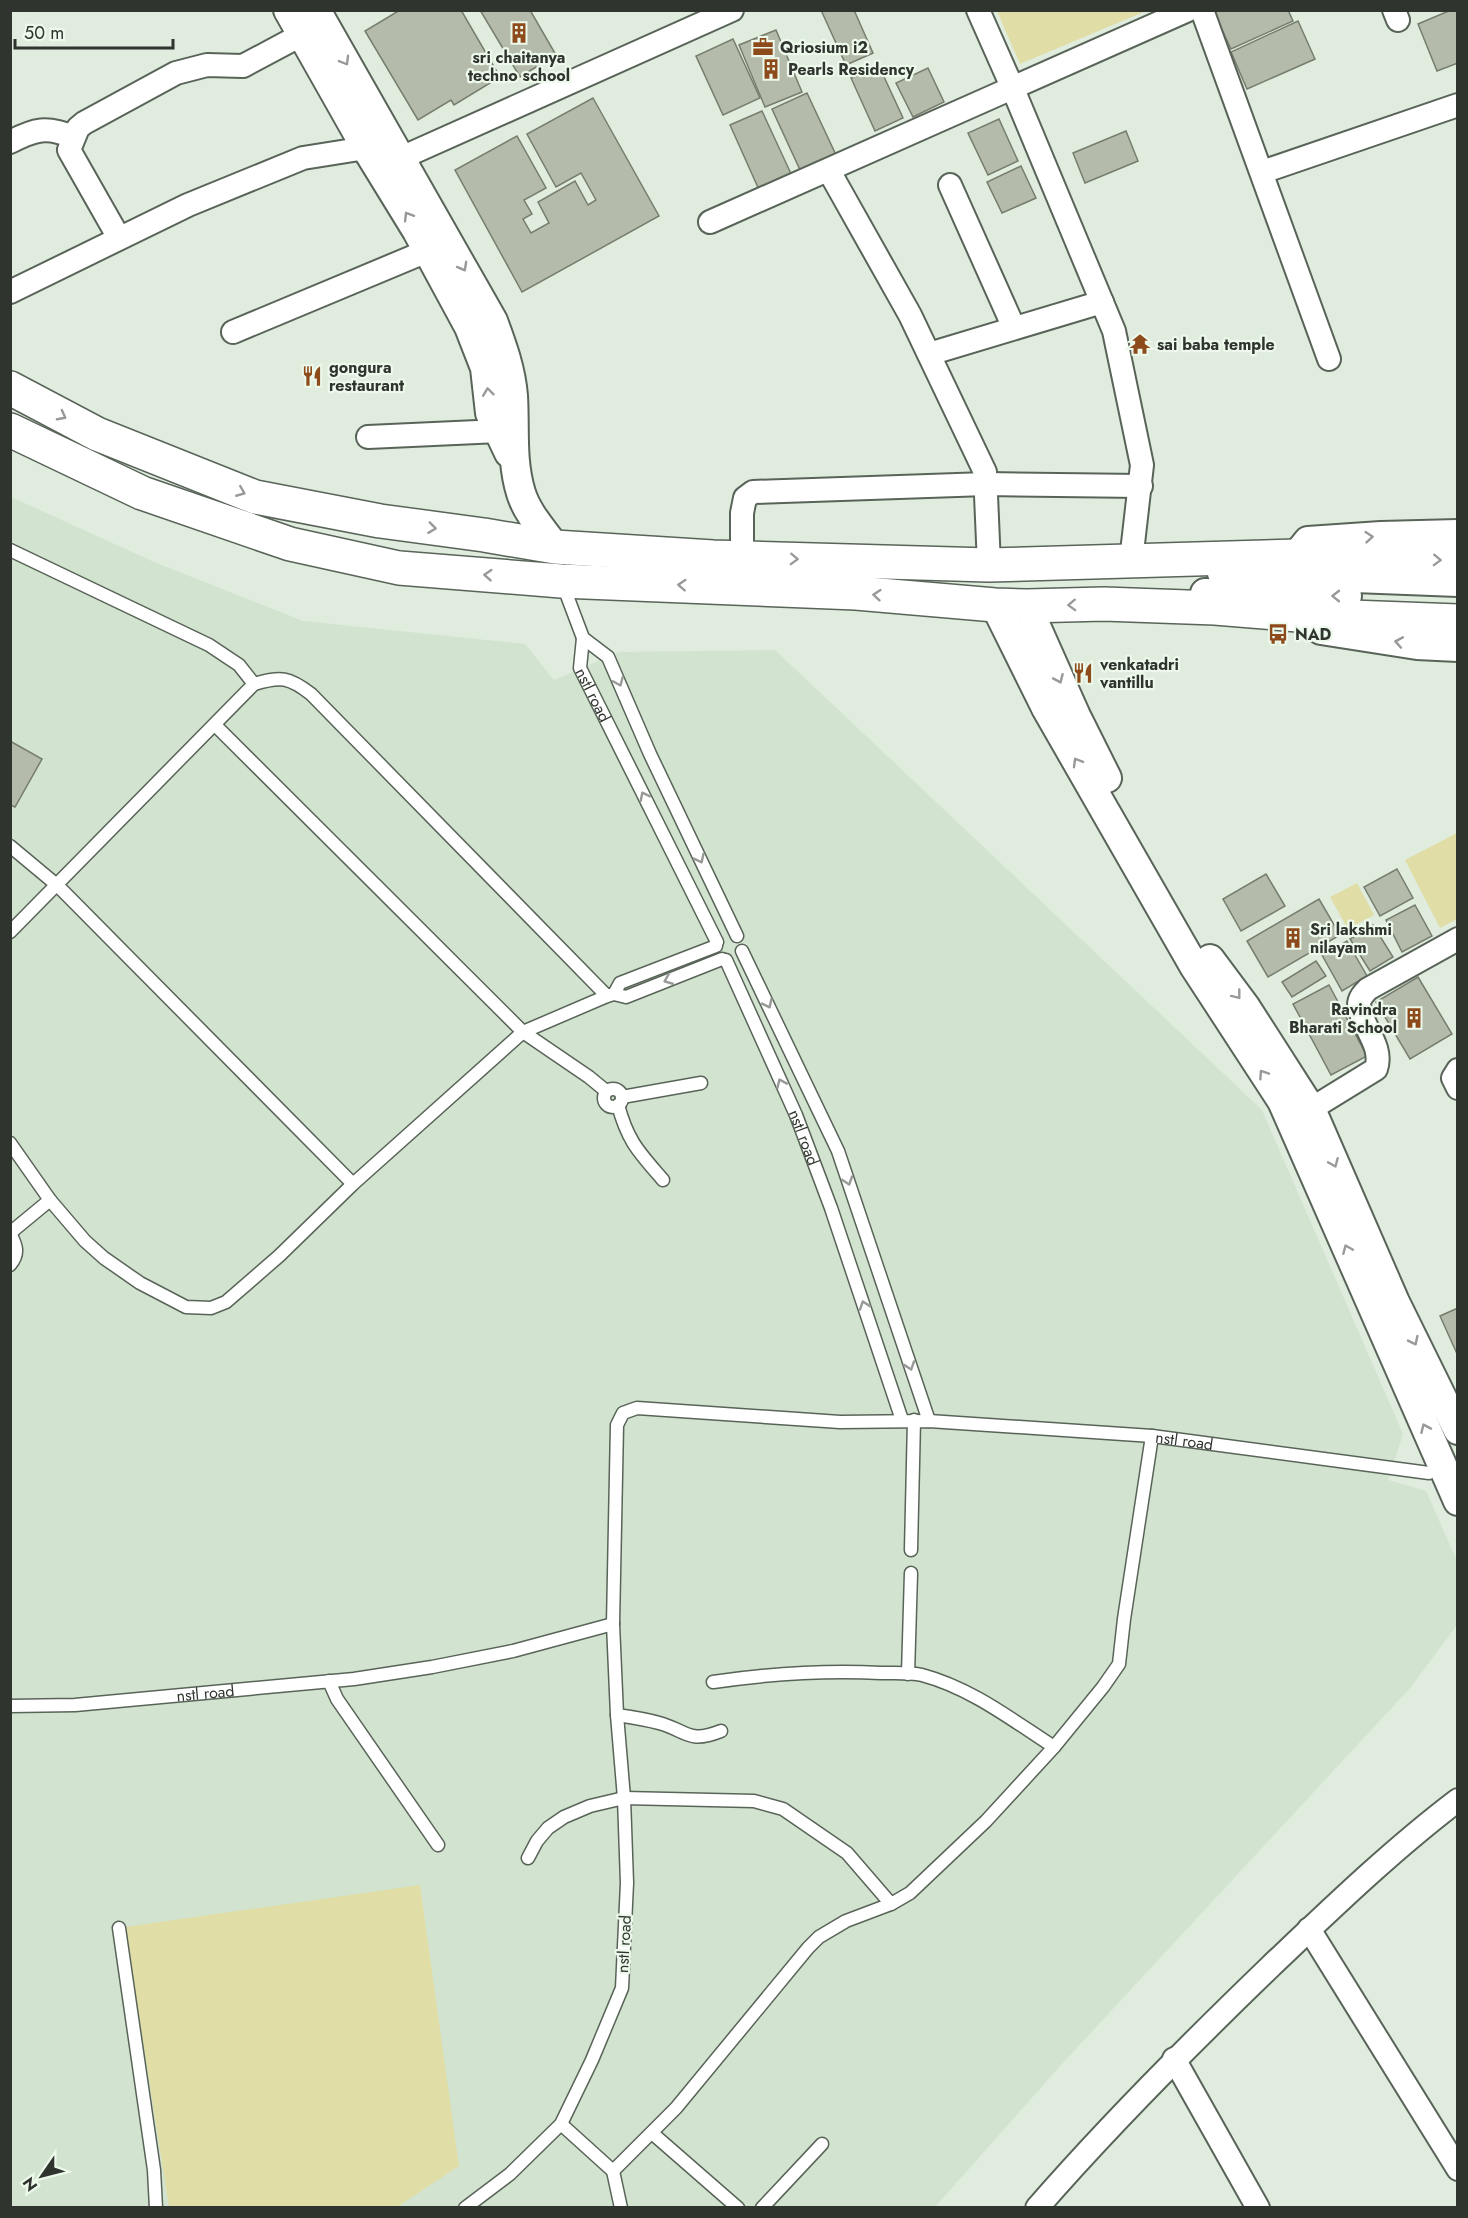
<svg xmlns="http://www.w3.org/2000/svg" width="1468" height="2218" font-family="Jost,sans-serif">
<rect width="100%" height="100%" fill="#dfecde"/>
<polygon fill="#d2e3cf" points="11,497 154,562 303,621 525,644 554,680 619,652 775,650 1262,1110 1403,1434 1388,1480 1426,1491 1457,1561 1457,1625 1410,1688 1060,2066 935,2207 11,2208"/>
<g fill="#e0dea6">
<polygon points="997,11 1146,11 1020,64"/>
<polygon points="1457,833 1457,919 1440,928 1405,860"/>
<polygon points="1357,883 1374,915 1348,929 1330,897"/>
<polygon points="420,1885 459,2166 397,2207 169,2207 125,1927"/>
</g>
<g fill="#b5bbab" stroke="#777d6e" stroke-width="1.5">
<polygon points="400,10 461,10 500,77 454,105 451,100 418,120 365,31"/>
<polygon points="480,10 530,10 556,55 520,77"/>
<polygon points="821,10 854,10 873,53 846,65"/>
<polygon points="1288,10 1293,21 1231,49 1213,11"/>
<polygon points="1451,10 1458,10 1458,63 1437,71 1418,24"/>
<polygon points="1298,21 1315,59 1247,89 1231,52"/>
<polygon points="776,30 802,92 765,107 739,45"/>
<polygon points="733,39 760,98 723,115 696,56"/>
<polygon points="879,66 903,118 875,131 851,78"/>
<polygon points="928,68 944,102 913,117 896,83"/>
<polygon points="807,93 836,155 801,172 772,109"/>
<polygon points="593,98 659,216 522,292 455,170 517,136 546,188 524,200 532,214 523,219 531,233 549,223 538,202 575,181 588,205 596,200 581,173 556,187 527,134"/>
<polygon points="762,111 793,178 760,192 730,125"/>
<polygon points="999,119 1018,161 988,175 968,133"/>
<polygon points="1126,131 1138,161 1085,183 1073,153"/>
<polygon points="1021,166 1036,198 1002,213 987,182"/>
<polygon points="10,741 42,759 15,807 10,805"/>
<polygon points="1397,869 1413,898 1380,916 1364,887"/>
<polygon points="1266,874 1285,906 1241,931 1223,899"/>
<polygon points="1319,899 1340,935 1268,977 1247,941"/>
<polygon points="1415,905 1432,936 1402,952 1386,920"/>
<polygon points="1373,925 1393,957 1370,971 1350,939"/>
<polygon points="1347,941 1367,976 1342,991 1322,955"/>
<polygon points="1316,961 1326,976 1292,997 1282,982"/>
<polygon points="1418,977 1452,1034 1410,1059 1376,1002"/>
<polygon points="1329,985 1367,1056 1331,1075 1293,1004"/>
<polygon points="1458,1308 1458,1356 1440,1316"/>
</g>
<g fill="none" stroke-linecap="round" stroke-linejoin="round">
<g stroke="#596458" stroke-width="15">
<g id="service">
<polyline points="10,550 209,645 239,665 254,684"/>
<polyline points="563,585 583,638 608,657 650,754 737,936"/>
<path id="s1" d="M583 638 580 668 717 942"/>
<polyline points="215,725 523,1032 589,1077 606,1091"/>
<polyline points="10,846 58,886 353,1184"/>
<path d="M10 932 254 684C281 676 289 677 311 694L607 996"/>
<polyline points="742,951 838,1151 929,1421"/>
<path id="s2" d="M726 960 796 1115 831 1208 902 1420"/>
<polyline points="614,994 620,983 716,946"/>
<circle cx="613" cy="1098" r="9"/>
<polyline points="622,1097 701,1083"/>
<path d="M618 1105C628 1142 639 1152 663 1180"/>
<polyline points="10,1143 50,1200 85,1241 104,1258 140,1283 186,1307 211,1308 226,1302 279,1256 353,1184 523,1032 607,996 614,994 626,997 722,959"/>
<polyline points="10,1233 50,1200"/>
<path d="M10 1233C16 1245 20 1253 10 1265"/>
<polyline points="911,1550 914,1420"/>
<path id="s3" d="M613 1624 617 1425 623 1413 637 1408 840 1422 929 1421 1152 1436 1429 1473"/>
<polyline points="908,1674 911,1573"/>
<polyline points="329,1681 337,1699 438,1845"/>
<path d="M713 1682C768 1674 825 1670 881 1673 894 1673 910 1672 922 1675 971 1688 1012 1720 1054 1747"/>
<path id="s4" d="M10 1706 75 1705 354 1679 432 1667 513 1651 613 1624 617 1715 624 1798 627 1883 622 1988 592 2060 561 2124 510 2174 465 2208"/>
<path d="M617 1715C631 1717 645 1719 659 1723 688 1731 688 1744 721 1731"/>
<polyline points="528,1858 537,1841 548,1828 564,1817 590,1806 624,1798 754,1801 783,1809 847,1853 891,1904"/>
<polyline points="119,1928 154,2170 156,2208"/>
<polyline points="561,2124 613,2171 676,2108 808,1948 819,1937 846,1921 891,1904 910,1893 986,1821 1054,1747 1103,1687 1119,1664 1124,1619 1152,1436"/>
<polyline points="652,2133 738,2208"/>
<polyline points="613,2171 621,2208"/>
<polyline points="762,2208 822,2144"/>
</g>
</g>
<g stroke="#596458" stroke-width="26">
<g id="minor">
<polyline points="978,10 1013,89 1114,331 1142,465 1131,561"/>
<polyline points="1202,10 1329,359"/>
<polyline points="1394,10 1398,20"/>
<path d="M10 142C35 129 47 126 73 137"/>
<polyline points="829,171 910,315 985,472 989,565"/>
<polyline points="1262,172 1458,105"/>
<polyline points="950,185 1014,328"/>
<polyline points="710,222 1188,10"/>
<polyline points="119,238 69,150 78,128 84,123 176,73 207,65 243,66 301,35"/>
<polyline points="10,292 188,205 303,158 366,148 401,158 732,10"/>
<polyline points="233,332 427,251"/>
<polyline points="929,354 1102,302"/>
<polyline points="368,437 499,431"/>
<polyline points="742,558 742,513 745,498 753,492 986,484 1141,486"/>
<polyline points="1458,1070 1453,1078 1458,1088"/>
<path d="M1311 1109 1376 1069C1384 1046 1361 1026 1359 1005 1359 998 1364 993 1368 989L1458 939"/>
<polyline points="1309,1929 1458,2169"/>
<polyline points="1174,2059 1258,2208"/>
<path d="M1037 2208C1111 2123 1190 2044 1271 1966 1331 1909 1392 1850 1458 1800"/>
</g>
</g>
<g stroke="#596458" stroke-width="32">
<g id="tertiary">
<polyline points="288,10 366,148 417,231 469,327 485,368 490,413 509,453"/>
<path d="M316 10 493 321C502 345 511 370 513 396 515 428 511 461 521 493 527 513 543 530 555 547"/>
<polyline points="1296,556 1308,541 1381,536 1458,534"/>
<polyline points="1222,573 1458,582"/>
<polyline points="1205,593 1347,596"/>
<polyline points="995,605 1046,708 1194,966 1282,1101 1458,1501"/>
<polyline points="1027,606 1076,716 1107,778"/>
<polyline points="1307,621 1321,630 1417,645 1458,647"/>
<polyline points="1210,959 1245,1006 1311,1109 1395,1302 1458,1430"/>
</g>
</g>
<g stroke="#596458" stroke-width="36">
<g id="primary">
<polyline points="10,388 97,434 255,497 380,521 484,535 555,547 713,557 989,565 1296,556 1458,561"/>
<polyline points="10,430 142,493 290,544 399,568 561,581 856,593 995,605 1027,606 1104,604 1215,608 1298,615 1458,621"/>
</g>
</g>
<use href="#service" stroke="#fff" stroke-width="12"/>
<use href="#minor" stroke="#fff" stroke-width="22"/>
<use href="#tertiary" stroke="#fff" stroke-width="28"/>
<use href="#primary" stroke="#fff" stroke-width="33"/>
</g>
<defs><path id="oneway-chevron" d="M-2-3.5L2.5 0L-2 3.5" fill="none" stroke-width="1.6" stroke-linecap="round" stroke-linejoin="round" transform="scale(1.5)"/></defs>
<g stroke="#979a96">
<use href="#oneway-chevron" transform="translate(345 61) rotate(60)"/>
<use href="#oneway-chevron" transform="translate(408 216) rotate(-121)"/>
<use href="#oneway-chevron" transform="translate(463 267) rotate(61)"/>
<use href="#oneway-chevron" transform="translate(488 392) rotate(-97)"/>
<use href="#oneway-chevron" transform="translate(62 416) rotate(28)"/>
<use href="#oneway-chevron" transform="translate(241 492) rotate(22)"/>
<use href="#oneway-chevron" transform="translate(432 528) rotate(7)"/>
<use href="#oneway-chevron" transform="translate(1369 537) rotate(-5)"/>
<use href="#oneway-chevron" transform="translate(794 559) rotate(2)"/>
<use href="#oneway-chevron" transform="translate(1437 560) rotate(2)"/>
<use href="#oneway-chevron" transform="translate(488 575) rotate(-176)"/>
<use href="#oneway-chevron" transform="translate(682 585) rotate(-177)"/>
<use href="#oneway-chevron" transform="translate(877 595) rotate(-175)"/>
<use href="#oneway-chevron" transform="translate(1336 596) rotate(-179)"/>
<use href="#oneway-chevron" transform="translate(1072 605) rotate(178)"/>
<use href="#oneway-chevron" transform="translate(1399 642) rotate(-170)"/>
<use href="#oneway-chevron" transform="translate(1059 679) rotate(66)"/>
<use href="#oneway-chevron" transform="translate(619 682) rotate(67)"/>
<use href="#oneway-chevron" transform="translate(1077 762) rotate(-120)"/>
<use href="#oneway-chevron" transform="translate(644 796) rotate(-117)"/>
<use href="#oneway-chevron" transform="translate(700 859) rotate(64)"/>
<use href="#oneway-chevron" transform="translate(668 980) rotate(158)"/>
<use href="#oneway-chevron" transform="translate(1237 995) rotate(52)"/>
<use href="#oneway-chevron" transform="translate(768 1004) rotate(64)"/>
<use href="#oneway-chevron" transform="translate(1263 1074) rotate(-124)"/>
<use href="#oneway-chevron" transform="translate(781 1083) rotate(-114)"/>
<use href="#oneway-chevron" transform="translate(1334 1163) rotate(67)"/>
<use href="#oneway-chevron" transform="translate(848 1181) rotate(72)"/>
<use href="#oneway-chevron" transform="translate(1347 1249) rotate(-113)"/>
<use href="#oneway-chevron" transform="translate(864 1305) rotate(-109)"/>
<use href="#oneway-chevron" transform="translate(1414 1341) rotate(64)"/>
<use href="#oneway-chevron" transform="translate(910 1366) rotate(71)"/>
<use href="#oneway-chevron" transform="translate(1425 1428) rotate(-114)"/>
</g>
<defs>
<g id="building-bare" transform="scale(1.62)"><path d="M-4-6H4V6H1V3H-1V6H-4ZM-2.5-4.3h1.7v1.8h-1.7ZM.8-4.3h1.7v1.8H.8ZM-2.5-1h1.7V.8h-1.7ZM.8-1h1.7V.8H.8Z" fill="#8d4a1a" stroke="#ecf9eb" stroke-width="2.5" paint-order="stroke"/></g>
<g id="office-bare" transform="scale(1.62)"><path d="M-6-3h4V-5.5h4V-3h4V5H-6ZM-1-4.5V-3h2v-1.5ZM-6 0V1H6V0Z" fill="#8d4a1a" stroke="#ecf9eb" stroke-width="2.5" paint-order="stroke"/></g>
<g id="temple-bare" transform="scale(1.62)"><path d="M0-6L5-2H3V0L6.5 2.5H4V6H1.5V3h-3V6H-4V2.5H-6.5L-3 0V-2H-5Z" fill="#8d4a1a" stroke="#ecf9eb" stroke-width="2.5" paint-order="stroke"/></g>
<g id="restaurant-bare" transform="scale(1.62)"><path d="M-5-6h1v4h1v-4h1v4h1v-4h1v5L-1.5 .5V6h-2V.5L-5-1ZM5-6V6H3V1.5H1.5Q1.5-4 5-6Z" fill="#8d4a1a" stroke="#ecf9eb" stroke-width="2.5" paint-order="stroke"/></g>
<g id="bus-bare" transform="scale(1.62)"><path d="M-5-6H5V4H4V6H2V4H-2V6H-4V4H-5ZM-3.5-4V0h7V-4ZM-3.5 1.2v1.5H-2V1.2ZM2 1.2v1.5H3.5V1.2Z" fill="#8d4a1a" stroke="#ecf9eb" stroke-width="2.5" paint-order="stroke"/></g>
</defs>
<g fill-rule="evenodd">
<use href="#building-bare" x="519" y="33"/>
<use href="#office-bare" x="763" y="47"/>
<use href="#building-bare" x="771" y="69"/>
<use href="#temple-bare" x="1140" y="344"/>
<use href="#restaurant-bare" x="312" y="376"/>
<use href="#bus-bare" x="1278" y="634"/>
<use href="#restaurant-bare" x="1083" y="673"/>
<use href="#building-bare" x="1293" y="938"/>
<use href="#building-bare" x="1414" y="1018"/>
</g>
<g text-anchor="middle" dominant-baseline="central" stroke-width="4.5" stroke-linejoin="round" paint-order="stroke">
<g font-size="16" font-weight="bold" fill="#2f342e" stroke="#ecf9eb" text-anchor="start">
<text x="780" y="47">Qriosium i2</text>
<text x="519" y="57" text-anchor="middle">sri chaitanya<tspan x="519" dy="18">techno school</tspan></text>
<text x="788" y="69">Pearls Residency</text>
<text x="1157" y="344">sai baba temple</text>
<text x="329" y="367">gongura<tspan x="329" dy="18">restaurant</tspan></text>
<text x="1295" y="634">NAD</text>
<text x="1100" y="664">venkatadri<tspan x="1100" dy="18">vantillu</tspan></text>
<text x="1310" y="929">Sri lakshmi<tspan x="1310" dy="18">nilayam</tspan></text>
<text x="1397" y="1009" text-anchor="end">Ravindra<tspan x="1397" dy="18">Bharati School</tspan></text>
</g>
<g font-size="16" fill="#2f342e" stroke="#ecf9eb">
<text stroke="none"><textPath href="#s1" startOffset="60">nstl road</textPath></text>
<text stroke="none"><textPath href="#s2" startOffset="194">nstl road</textPath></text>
<text stroke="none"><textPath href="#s3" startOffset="776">nstl road</textPath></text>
<text stroke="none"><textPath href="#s4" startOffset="196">nstl road</textPath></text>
<text transform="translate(624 1944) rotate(-87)">nstl road</text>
</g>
</g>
<rect width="1468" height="2218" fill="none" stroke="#2f342e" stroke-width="24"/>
<g transform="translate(42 2176) rotate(235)" stroke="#ecf9eb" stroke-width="4.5" paint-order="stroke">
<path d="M0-4.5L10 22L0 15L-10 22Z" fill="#2f342e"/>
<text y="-9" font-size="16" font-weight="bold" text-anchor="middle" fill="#2f342e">N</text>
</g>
<path d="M15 39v9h158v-9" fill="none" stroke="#2f342e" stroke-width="3"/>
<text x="24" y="39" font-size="18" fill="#2f342e" stroke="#ecf9eb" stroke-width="4.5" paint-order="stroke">50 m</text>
</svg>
